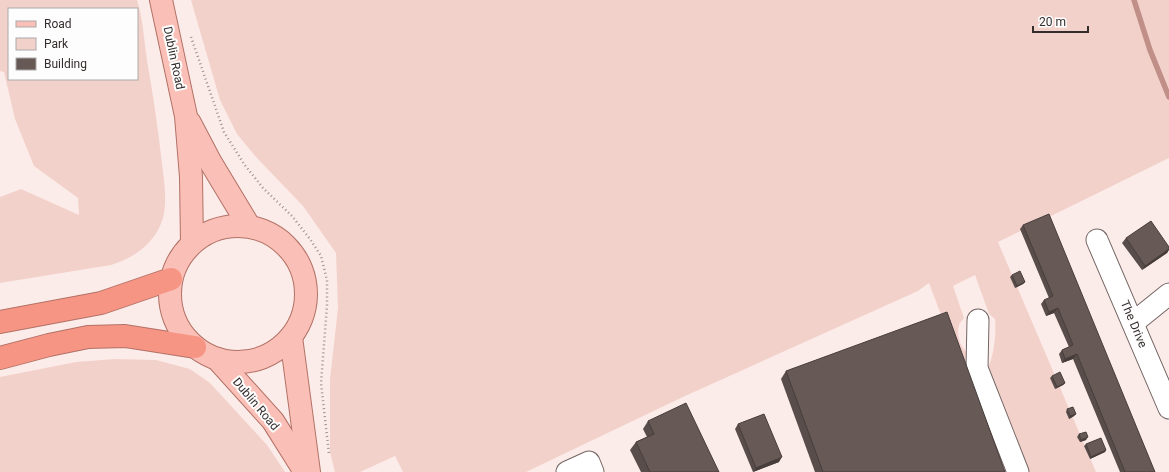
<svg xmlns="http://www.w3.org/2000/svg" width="1169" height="472" font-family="Roboto,sans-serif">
<rect width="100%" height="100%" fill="#fcece9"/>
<g fill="#f3d1cb" fill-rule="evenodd">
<path d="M0 0H137C143 19 144 40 147 60 153 94 158 129 162 163 164 181 168 203 162 221 154 244 134 258 111 265L0 283V197L21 189 79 215 78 198 34 166 15 119 4 72 0 71ZM9 9H137V79H9Z"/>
<path d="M191 0H1169V158L998 242 1096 472H1027L988 369C989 364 991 361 992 356 995 344 996 332 995 319L989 314 975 275 953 286 964 318C963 320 961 321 960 323 956 331 959 342 963 348 966 353 971 355 974 360L960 365 929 283 918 291 685 396 526 472H403L395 456 360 472H335L330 452V379L338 308 336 253 303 206 256 157 237 134 220 100Z"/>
<polygon points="115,359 156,360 190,369 210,383 267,445 285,472 0,472 0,377 76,362"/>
</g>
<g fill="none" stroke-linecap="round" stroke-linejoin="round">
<polyline stroke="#c08f87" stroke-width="5.5" points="1134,0 1150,50 1169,97"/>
<g stroke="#746664" stroke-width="23">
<g id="minor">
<polyline points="1097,240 1169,408"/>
<polyline points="978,320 977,368 1018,472"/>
<polyline points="1133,323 1169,294"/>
<polyline points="567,472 589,462 593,472"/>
</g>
</g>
<g stroke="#b27166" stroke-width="24">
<g id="major">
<polyline points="161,0 186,116 191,177 192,243"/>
<polyline points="190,123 211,163 249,226"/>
<circle cx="238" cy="294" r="68"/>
<polyline points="291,337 309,472"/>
<polyline points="217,359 273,421 305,472"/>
</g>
</g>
<g stroke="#b27166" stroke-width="24">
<g id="highway">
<polyline points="0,322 101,303 171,279"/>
<polyline points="0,358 49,345 88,337 125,336 195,347"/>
</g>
</g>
<polyline stroke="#9b908e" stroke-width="2.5" stroke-dasharray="1 3" stroke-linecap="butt" points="191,37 224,132 244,164 263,188 292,216 310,239 321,256 327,280 327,306 321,383 329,454"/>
<use href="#minor" stroke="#fff" stroke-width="21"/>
<use href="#major" stroke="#fabfb6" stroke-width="22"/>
<use href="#highway" stroke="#f79585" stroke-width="22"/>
</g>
<g fill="#584d4a">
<polygon points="1023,225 1155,472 1120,472 1073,359 1062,363 1059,354 1062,350 1069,347 1054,313 1046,316 1041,304 1044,300 1049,298 1020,229"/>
<polygon points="1126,238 1169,247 1169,250 1167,253 1142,270 1122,243"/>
<polygon points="1012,275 1025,282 1023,284 1015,288 1010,277"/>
<polygon points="786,371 1005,472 815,472 781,379"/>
<polygon points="1052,376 1065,383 1063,385 1055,389 1050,378"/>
<polygon points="1067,409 1076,414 1074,416 1069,419 1066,412"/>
<polygon points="648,421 719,472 641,472 630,450 636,442 647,437 643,429"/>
<polygon points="738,424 779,462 753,472 735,429"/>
<polygon points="1079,434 1086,440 1080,442 1077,437"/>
<polygon points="1086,444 1106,450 1105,452 1090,459 1084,446"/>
</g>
<g fill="#473e3c">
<polygon points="1169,249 1167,253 1142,270 1145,266"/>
<polygon points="1025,282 1023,284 1015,288 1017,286"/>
<polygon points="1058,308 1054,313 1046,316 1049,312"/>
<polygon points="1077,354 1073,359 1062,363 1065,359"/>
<polygon points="1065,383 1063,385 1055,389 1057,387"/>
<polygon points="1076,414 1074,416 1069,419 1070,416"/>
<polygon points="1088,437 1086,440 1080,442 1081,440"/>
<polygon points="1106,450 1105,452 1090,459 1091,457"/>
<polygon points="782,457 779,462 753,472 756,468"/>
</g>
<g fill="#665956" stroke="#473e3c">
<polygon points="1049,214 1155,472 1125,472 1077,354 1065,359 1062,350 1073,345 1058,308 1049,312 1044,300 1053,296 1023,225"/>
<polygon points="1151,221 1169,247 1169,249 1145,266 1126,238"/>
<polygon points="1020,271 1025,282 1017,286 1012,275"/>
<polygon points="947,312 1005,472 823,472 786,371"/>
<polygon points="1060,372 1065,383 1057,387 1052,376"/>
<polygon points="686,403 719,472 650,472 636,442 654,434 648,421"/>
<polygon points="1073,407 1076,414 1070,416 1067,409"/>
<polygon points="764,414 782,457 756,468 738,424"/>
<polygon points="1086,432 1088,437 1081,440 1079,434"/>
<polygon points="1101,438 1106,450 1091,457 1086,444"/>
</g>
<g text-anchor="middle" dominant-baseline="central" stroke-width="4" stroke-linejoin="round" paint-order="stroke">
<g font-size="12" fill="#332d2c" stroke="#fdfdfd">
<text transform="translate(174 58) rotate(78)">Dublin Road</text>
<text transform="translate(1134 324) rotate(67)">The Drive</text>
<text transform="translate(256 404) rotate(50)">Dublin Road</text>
</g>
</g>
<rect x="8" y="8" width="130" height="72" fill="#fdfdfd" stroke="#acaaa9"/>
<rect x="16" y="21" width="20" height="6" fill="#fabfb6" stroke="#acaaa9"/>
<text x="44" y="28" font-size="12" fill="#332d2c">Road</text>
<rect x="16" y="38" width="20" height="12" fill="#f3d1cb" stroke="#acaaa9"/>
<text x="44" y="48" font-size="12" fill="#332d2c">Park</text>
<rect x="16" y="58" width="20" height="12" fill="#665956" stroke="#acaaa9"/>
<text x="44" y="68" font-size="12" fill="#332d2c">Building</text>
<path d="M1033 26v6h55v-6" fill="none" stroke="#332d2c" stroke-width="2"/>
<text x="1039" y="26" font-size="12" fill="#332d2c" stroke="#fdfdfd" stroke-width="3" paint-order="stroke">20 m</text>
</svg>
